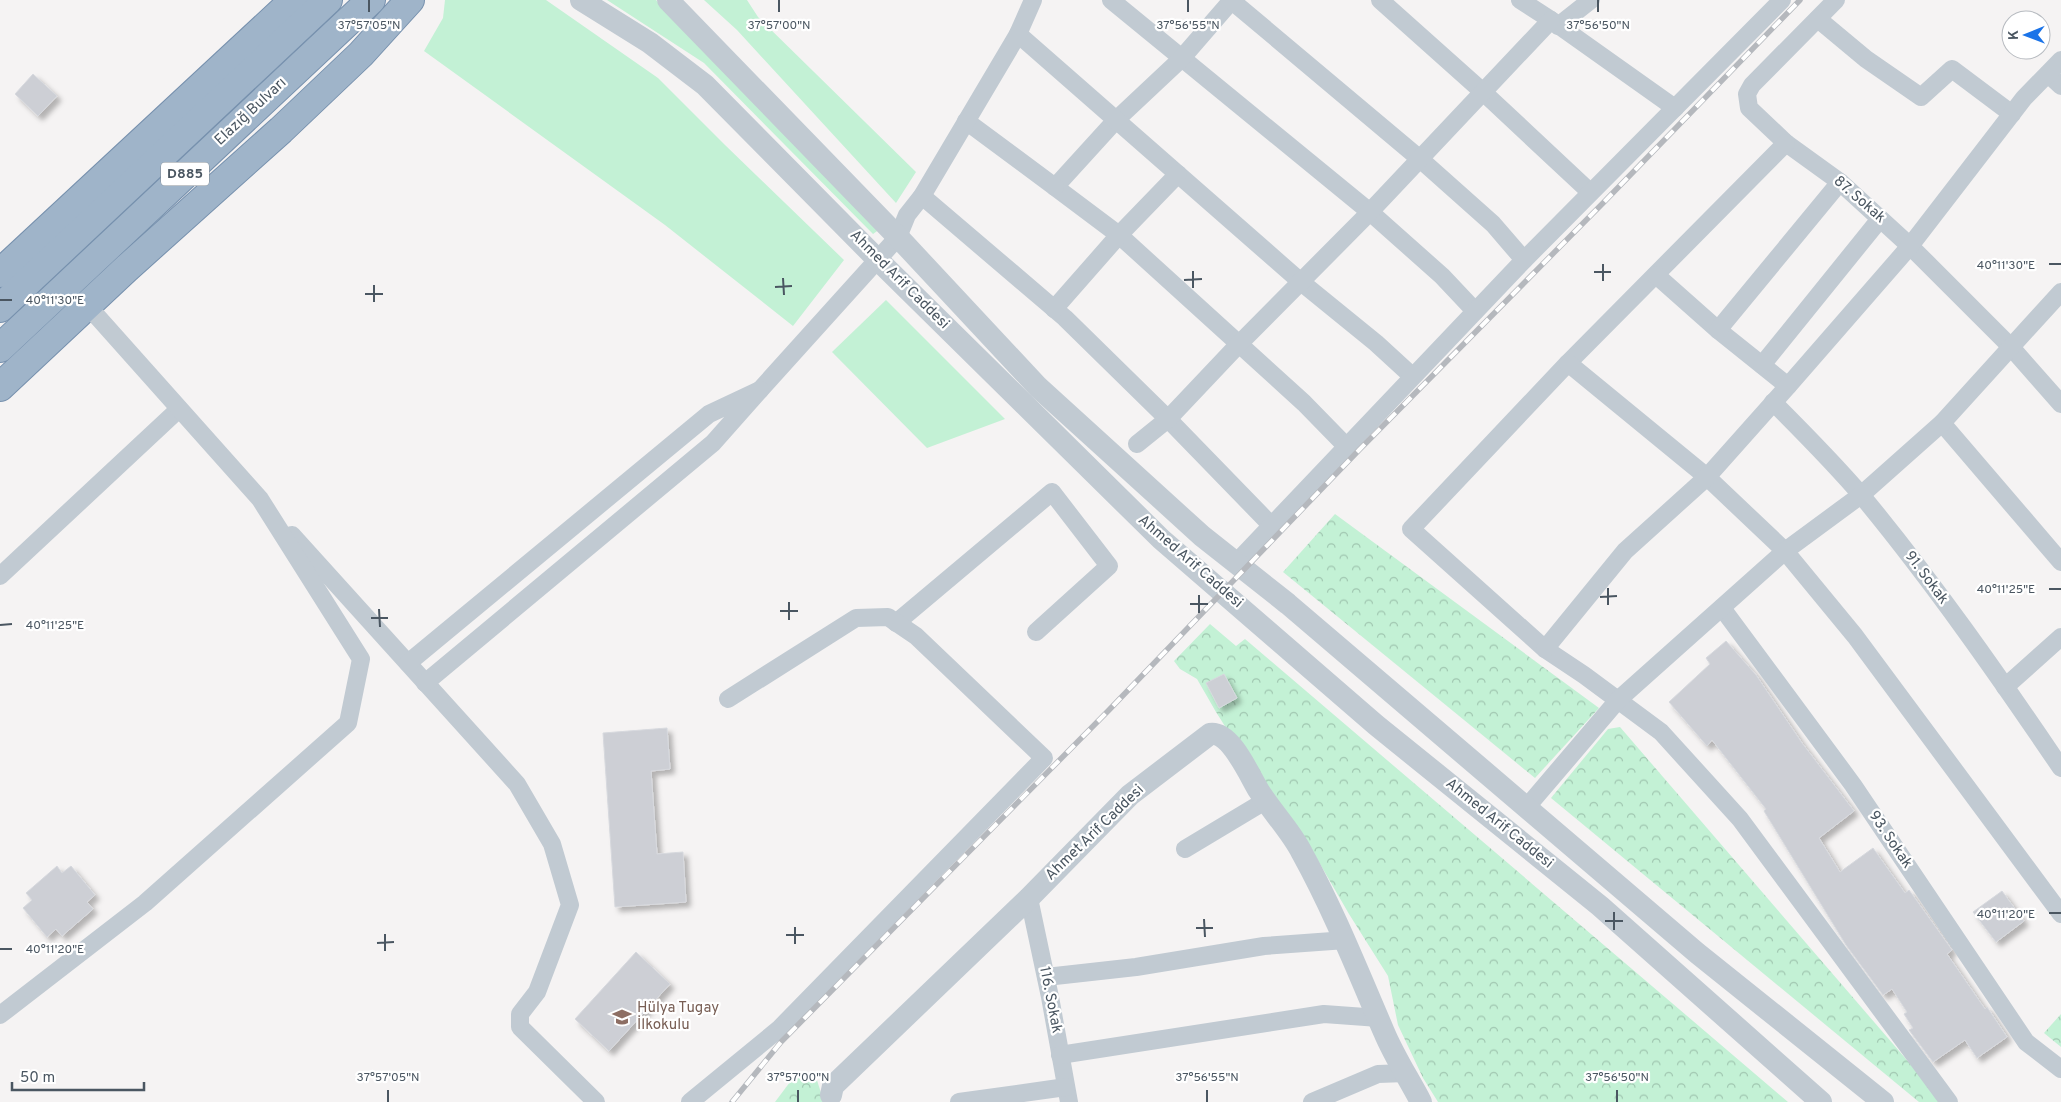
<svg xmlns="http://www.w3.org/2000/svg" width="2061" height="1102" font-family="Overpass,sans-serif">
<defs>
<pattern id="forest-crowns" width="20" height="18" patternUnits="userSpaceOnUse" patternTransform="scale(1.25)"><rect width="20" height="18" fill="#c3f1d5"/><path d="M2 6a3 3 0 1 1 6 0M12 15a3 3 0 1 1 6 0" fill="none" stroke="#a0c6b0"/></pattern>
<filter id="shadow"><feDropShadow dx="4.5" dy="4.5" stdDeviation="2.5" flood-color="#0004"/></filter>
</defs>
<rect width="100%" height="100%" fill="#f5f3f3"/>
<g fill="#c3f1d5">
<polygon points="445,0 546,0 658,78 725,145 844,260 793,326 665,225 424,51 443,18"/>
<polygon points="607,0 656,0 880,229 873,234 704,63"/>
<polygon points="704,0 747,0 758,17 916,172 896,203 737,30"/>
<polygon points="886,300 1005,419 927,448 832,352"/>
</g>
<g fill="url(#forest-crowns)">
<polygon points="1335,514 1599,708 1535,778 1283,572"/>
<polygon points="1210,624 1236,646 1245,639 1788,1102 1438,1102 1423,1078 1398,1025 1388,976 1349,914 1309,845 1269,796 1216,712 1197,679 1180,669 1174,661"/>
<polygon points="1620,727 1943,1102 1919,1102 1551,798 1608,729"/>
<polygon points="2061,1014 2061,1047 2044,1033"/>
<polygon points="814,1071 824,1102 775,1102 793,1078"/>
</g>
<g fill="#cdcfd5" stroke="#d7d9de" filter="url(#shadow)">
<polygon points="33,74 57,96 38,116 15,94"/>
<polygon points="1726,641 1756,675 1802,743 1854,811 1819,838 1840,872 1873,848 1905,893 1909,890 1937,929 1952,950 1947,954 1985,1009 1987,1007 2007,1037 1977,1058 1965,1040 1933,1062 1909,1030 1913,1028 1904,1014 1907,1012 1892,989 1883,995 1846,945 1764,811 1766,809 1712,740 1707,746 1669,702 1710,664 1706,658"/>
<polygon points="1224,674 1237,698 1219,708 1206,683"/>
<polygon points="667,728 670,769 651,771 657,854 683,852 686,902 615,907 603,733"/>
<polygon points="57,866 62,873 71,866 95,895 87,902 93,909 62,936 56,929 47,937 23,908 32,900 26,893"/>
<polygon points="2002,891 2024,921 1996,942 1973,912"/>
<polygon points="636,952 670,984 609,1051 575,1019"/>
</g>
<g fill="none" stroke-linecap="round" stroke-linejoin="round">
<g stroke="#7690ad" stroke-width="30">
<g id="trunk">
<polyline points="0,273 294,0"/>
<polyline points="0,308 328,0"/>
<polyline points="0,348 371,0"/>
<polyline points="0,387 127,268 281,130 361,54 410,0"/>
</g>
</g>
<g stroke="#c1cad2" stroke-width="18">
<polyline points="1111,0 1370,212 1442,276 1475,311"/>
<polyline points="1232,0 1181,59 1116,120 1055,187 1119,235 1304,403 1346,446"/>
<polyline points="1380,0 1483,92 1590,192"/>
<polyline points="1520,0 1551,20 1675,108"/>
<polyline points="1836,0 1752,85 1747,94 1749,108 1786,143 1840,182 1910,246 2010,346 2061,404"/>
<polyline points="1232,1 1420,159 1493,224 1524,260"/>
<polyline points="1818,19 1866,59 1921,97 1952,69 2012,114"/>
<polyline points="1558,26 1591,0"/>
<polyline points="1018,34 1301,282 1376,343 1412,376"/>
<polyline points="2048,74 2061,86"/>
<polyline points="966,121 1055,187"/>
<polyline points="1786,143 1568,363 1411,529 1545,649 1584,675 1661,732 1740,819 1949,1102"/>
<polyline points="922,196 1065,318 1168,419 1270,524"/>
<polyline points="1656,275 1718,330 1788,386"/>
<polyline points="1054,309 1119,235 1178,174"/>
<polyline points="1718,330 1840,182"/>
<polyline points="1568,363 1707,477 1785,551 1855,636 2061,914"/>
<polyline points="1762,365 1880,219"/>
<polyline points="760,390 898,237 907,215 922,196 1018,34 1033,0"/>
<path d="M1773 402C1804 433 1834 463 1862 496 1933 582 1998 675 2061 768"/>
<polyline points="1942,423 2061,562"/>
<polyline points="1137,444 1168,419 1238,345 1365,217 1551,20"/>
<polyline points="292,535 517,784 552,844 570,905 537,992 520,1014 520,1027 596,1102"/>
<polyline points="1236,563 1524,260 1782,0"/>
<polyline points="0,576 179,409"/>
<polyline points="1722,608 1853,785 2026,1042 2061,1069"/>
<polyline points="896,623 1052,492 1109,566 1036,632"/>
<polyline points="1545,649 1625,551 1707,477 1788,386 1910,246 2024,98 2061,60"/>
<polyline points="408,663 709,414 760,390 713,443 425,683"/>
<polyline points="2005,687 2061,637"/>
<polyline points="1526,808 1618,700 1785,551 1861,495 1942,423 2061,292"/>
<polyline points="1185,849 1265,801"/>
<polyline points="1029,898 1050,997 1069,1102"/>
<polyline points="1046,977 1136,967 1264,946 1346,940"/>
<polyline points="0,1015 145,903 348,723 361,659 260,499 87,305"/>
<polyline points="1060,1055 1324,1014 1379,1018"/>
<polyline points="690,1102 779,1029 1044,758 916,636 888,617 856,618 728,699"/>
<polyline points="959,1102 1066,1087"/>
<polyline points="1312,1102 1378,1074 1406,1073"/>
</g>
<g stroke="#c1cad2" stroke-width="22">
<polyline points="581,0 650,43 705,85 878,260 1161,539 1376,725 1600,906 1821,1102"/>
<polyline points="668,0 898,237 1038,387 1202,536 1288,604 1697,953 1883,1102"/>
<path d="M831 1095 833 1086 1029 898 1130 795 1210 734C1231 731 1249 775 1259 791 1272 812 1291 831 1302 853 1334 911 1358 972 1384 1032 1394 1056 1409 1079 1421 1102"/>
</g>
<use href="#trunk" stroke="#9fb4c9" stroke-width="28"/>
<g stroke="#b5b8bd" stroke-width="5.5">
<polyline id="rail" points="732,1102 781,1042 1109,710 1359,450 1605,201 1800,0"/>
</g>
<use href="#rail" stroke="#fff" stroke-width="4" stroke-dasharray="11" stroke-linecap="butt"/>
</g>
<path fill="none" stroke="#4a5661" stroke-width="2" d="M369 0V12M779 0V12M1188 0V12M1598 0V12M1603 264V281M2049 264H2061M1193 271V288M1594 272H1611M783 278 784 295M1184 280 1202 279M374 285V302M775 287 792 286M365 294H383M0 300H12M1608 588V605M2049 589H2061M1199 595V613M1600 597 1617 596M789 602V620M1190 604H1208M379 609 380 627M780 611H798M371 618H388M0 625 12 624M1614 912V930M2049 913H2061M1204 919 1205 937M1605 921H1623M795 927V944M1196 928H1213M385 934V951M786 935H804M377 943 394 942M0 949H12M388 1090V1102M798 1090V1102M1207 1090V1102M1617 1090V1102"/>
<defs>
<g id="school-bare" transform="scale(1.5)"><path d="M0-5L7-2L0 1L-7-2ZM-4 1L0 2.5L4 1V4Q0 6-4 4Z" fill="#8d6e63" stroke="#fff" stroke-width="2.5" paint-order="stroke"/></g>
</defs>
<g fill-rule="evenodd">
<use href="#school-bare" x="622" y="1017"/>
</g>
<g text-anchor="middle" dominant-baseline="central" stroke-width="4.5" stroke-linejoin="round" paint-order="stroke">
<rect fill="#fff" stroke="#808990" stroke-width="1" x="161" y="162.5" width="48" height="23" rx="4"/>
<g font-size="14" font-weight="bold" fill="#4a5661">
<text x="185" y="174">D885</text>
</g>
<g font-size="15" fill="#4a5661" stroke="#fff">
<text transform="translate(251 112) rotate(-43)">Elazığ Bulvarı</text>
<text transform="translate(1859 200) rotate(41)">87. Sokak</text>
<text transform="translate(899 280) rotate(45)">Ahmed Arif Caddesi</text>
<text transform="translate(1190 562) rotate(41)">Ahmed Arif Caddesi</text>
<text transform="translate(1926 578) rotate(53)">91. Sokak</text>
<text transform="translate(1499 824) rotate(39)">Ahmed Arif Caddesi</text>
<text transform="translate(1095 833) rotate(-44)">Ahmet Arif Caddesi</text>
<text transform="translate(1890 840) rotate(56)">93. Sokak</text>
<text transform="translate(1050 1000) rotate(79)">116. Sokak</text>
</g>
<g font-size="15" fill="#785e54" stroke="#fff" text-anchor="start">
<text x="637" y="1008">Hülya Tugay<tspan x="637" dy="17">İlkokulu</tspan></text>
</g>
</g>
<g font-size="12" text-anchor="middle" fill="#4a5661" stroke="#fff" stroke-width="4.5" stroke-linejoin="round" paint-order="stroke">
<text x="369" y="29">37°57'05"N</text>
<text x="779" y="29">37°57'00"N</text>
<text x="1188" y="29">37°56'55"N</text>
<text x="1598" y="29">37°56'50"N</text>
<text x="2006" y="269">40°11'30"E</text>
<text x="55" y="304">40°11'30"E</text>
<text x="2006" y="593">40°11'25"E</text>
<text x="55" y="629">40°11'25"E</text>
<text x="2006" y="918">40°11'20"E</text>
<text x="55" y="953">40°11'20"E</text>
<text x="388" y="1081">37°57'05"N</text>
<text x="798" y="1081">37°57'00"N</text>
<text x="1207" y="1081">37°56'55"N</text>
<text x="1617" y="1081">37°56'50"N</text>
</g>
<g transform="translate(2026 35) rotate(269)"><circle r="24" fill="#ffffff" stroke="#b7bbc0"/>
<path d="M0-4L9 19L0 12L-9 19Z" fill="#1a73e8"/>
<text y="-8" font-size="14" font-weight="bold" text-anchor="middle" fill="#4a5661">K</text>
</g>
<path d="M12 1082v8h132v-8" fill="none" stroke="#4a5661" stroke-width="2.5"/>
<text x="20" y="1082" font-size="15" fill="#4a5661" stroke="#ffffff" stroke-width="4" paint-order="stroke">50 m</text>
</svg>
